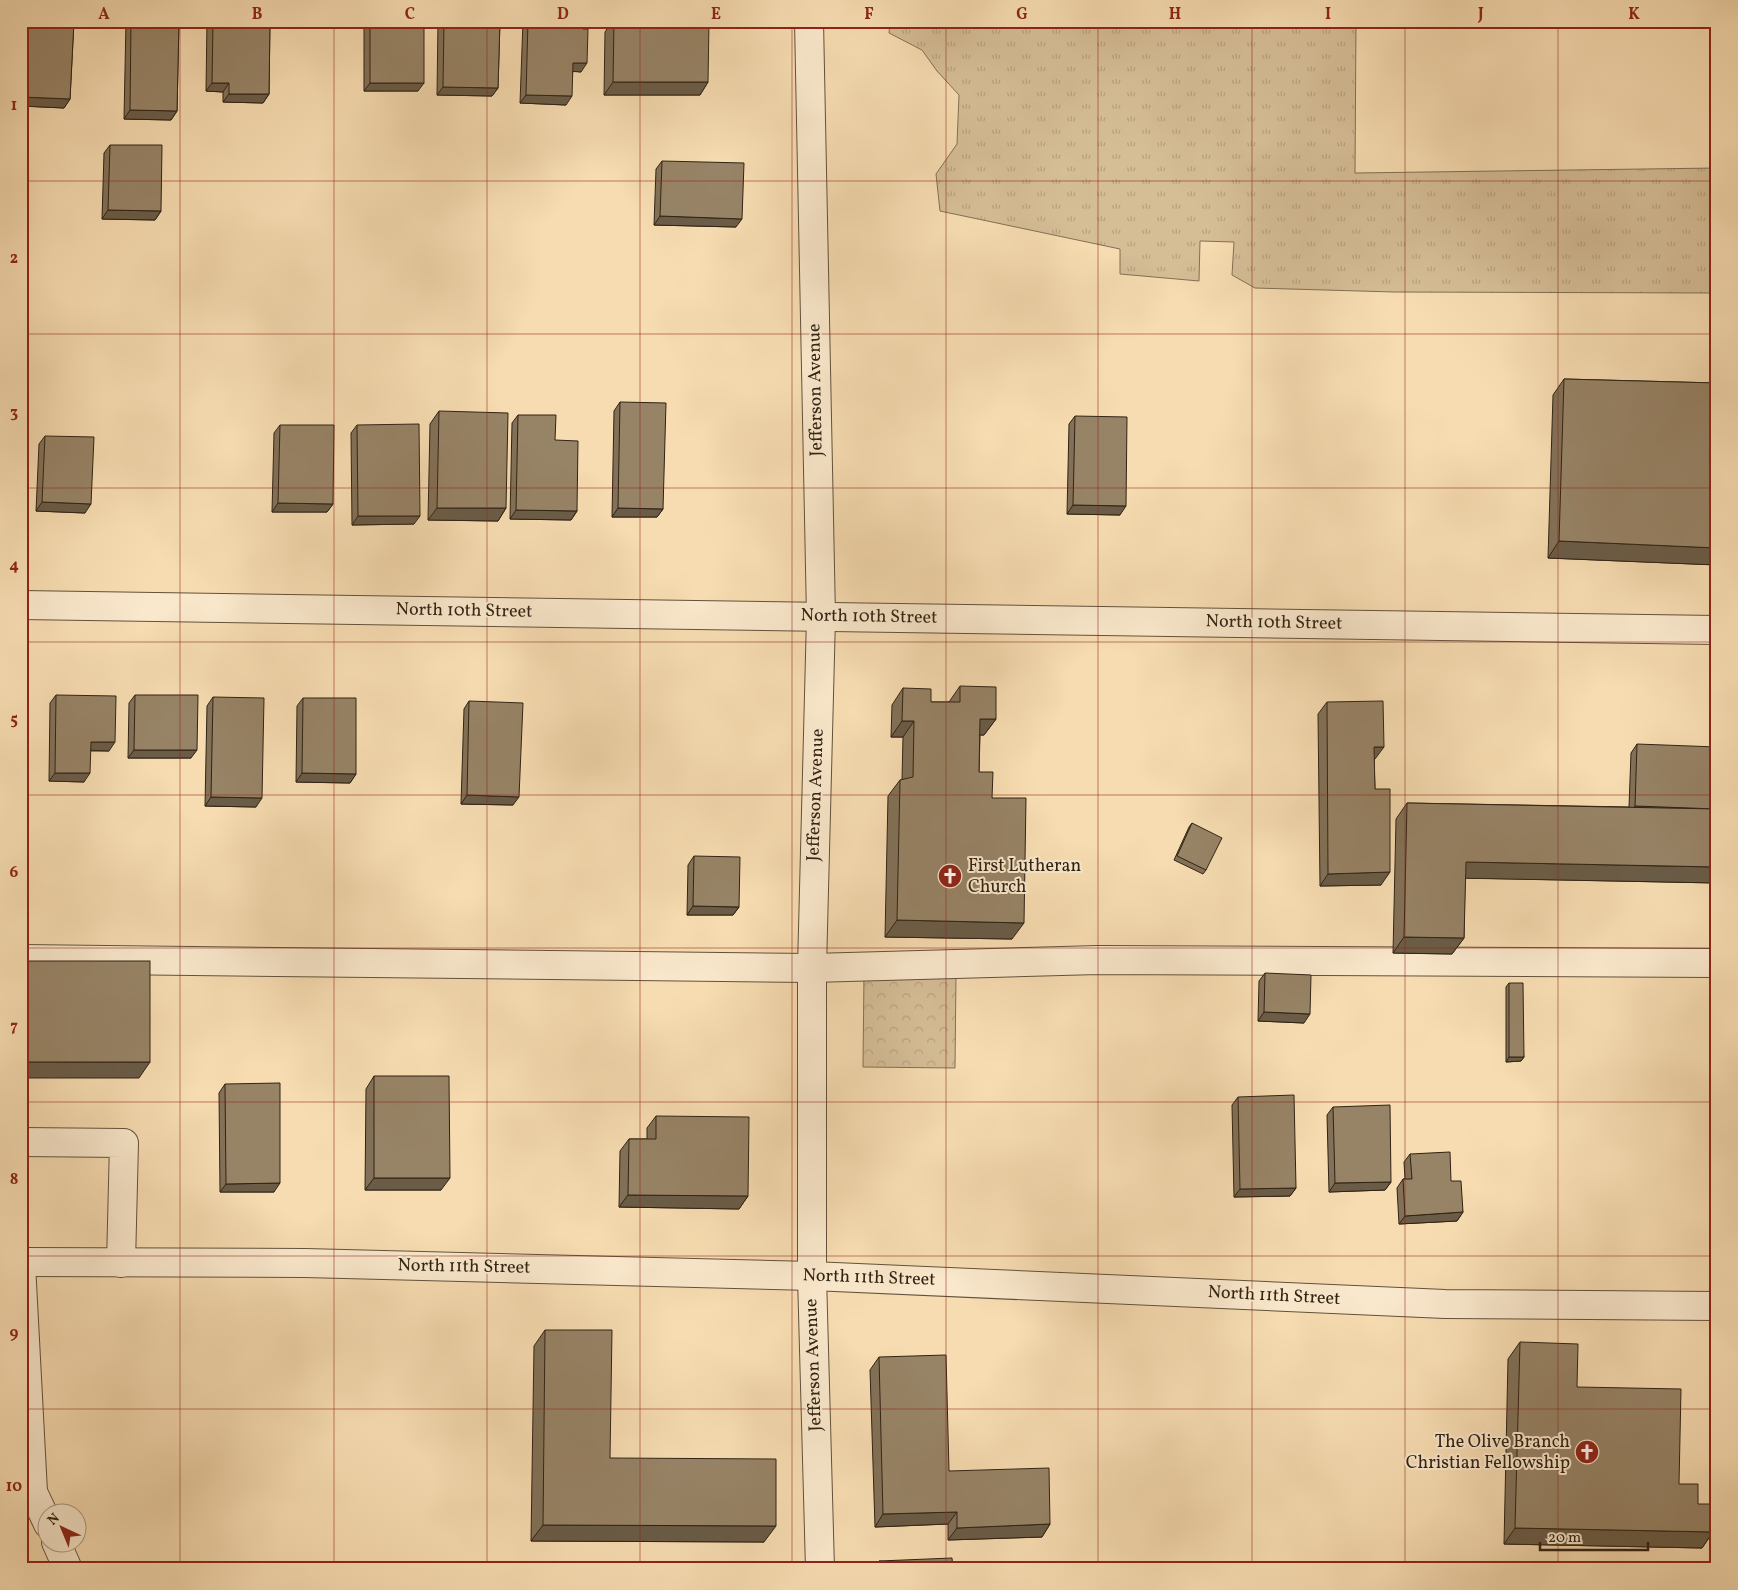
<svg xmlns="http://www.w3.org/2000/svg" width="1738" height="1590" font-family="Vollkorn,serif">
<defs>
<pattern id="grass-tufts" width="24" height="20" patternUnits="userSpaceOnUse" patternTransform="scale(1.25)"><rect width="24" height="20" fill="#d5bd96"/><path d="M3 7l-1-3M5 7V3M7 7l1-3M15 17l-1-3M17 17v-4M19 17l1-3" fill="none" stroke="#b7a280"/></pattern>
<pattern id="park-crowns" width="20" height="18" patternUnits="userSpaceOnUse" patternTransform="scale(1.25)"><rect width="20" height="18" fill="#d5bd96"/><path d="M2 6a3 3 0 1 1 6 0M12 15a3 3 0 1 1 6 0" fill="none" stroke="#b7a280"/></pattern>
</defs>
<rect width="100%" height="100%" fill="#f7dcb1"/>
<filter id="stains"><feTurbulence type="fractalNoise" baseFrequency=".004" numOctaves="4"/><feColorMatrix values="0 0 0 0 .2 0 0 0 0 .09 0 0 0 0 .02 0 0 0 .5 -.17"/></filter>
<radialGradient id="worn" r=".72"><stop offset=".6" stop-color="#630" stop-opacity="0"/><stop offset="1" stop-color="#630" stop-opacity=".3"/></radialGradient>
<polygon fill="url(#grass-tufts)" stroke="#827055" points="890,21 1356,21 1355,173 1717,168 1717,293 1394,292 1255,288 1232,275 1234,242 1200,241 1199,281 1120,274 1120,249 940,211 936,174 957,144 959,95 937,71 922,50 889,33"/>
<polygon fill="url(#park-crowns)" stroke="#827055" points="864,973 956,974 955,1068 863,1067"/>
<g fill="none" stroke-linecap="round" stroke-linejoin="round">
<g stroke="#62513b" stroke-width="30">
<g id="minor">
<polyline points="809,21 821,617 812,968 812,1276 820,1569"/>
<polyline points="21,605 1717,630"/>
<polyline points="21,959 812,968 1098,960 1717,963"/>
<polyline points="21,1142 124,1143 121,1263"/>
<polyline points="21,1262 305,1263 812,1276 1445,1304 1717,1306"/>
<polyline points="21,1264 33,1492 21,1494"/>
<polyline points="33,1492 48,1524"/>
<polyline points="56,1542 68,1569"/>
</g>
</g>
<use href="#minor" stroke="#fae8cc" stroke-width="28"/>
</g>
<g fill="#827158" stroke="#302314">
<polygon points="23,21 74,21 70,99 64,108 21,106 21,24"/>
<polygon points="126,21 179,21 177,111 171,120 124,119"/>
<polygon points="207,21 270,21 269,94 263,103 223,102 223,92 206,91"/>
<polygon points="364,21 424,21 418,91 364,91"/>
<polygon points="438,21 500,21 498,88 492,96 437,95"/>
<polygon points="523,21 583,21 581,72 573,71 566,105 520,103"/>
<polygon points="612,21 614,21 708,82 700,95 604,95 605,32"/>
<polygon points="110,145 161,211 155,220 102,219 104,153"/>
<polygon points="662,161 736,227 654,225 656,169"/>
<polygon points="1564,379 1717,383 1717,565 1548,558 1553,395"/>
<polygon points="620,402 663,509 657,517 612,517 614,411"/>
<polygon points="439,411 506,508 498,521 428,520 430,424"/>
<polygon points="518,415 555,440 577,511 571,520 510,519 512,423"/>
<polygon points="1075,416 1120,515 1067,514 1069,424"/>
<polygon points="280,425 333,504 327,512 272,512 274,433"/>
<polygon points="357,425 414,524 352,525 351,433"/>
<polygon points="45,436 85,513 36,511 39,444"/>
<polygon points="960,686 996,719 984,735 980,735 979,772 992,798 1012,939 885,937 888,796 900,780 902,780 903,737 891,737 892,705 903,688 931,702 949,702"/>
<polygon points="56,695 109,751 90,751 84,782 49,781 50,703"/>
<polygon points="135,695 191,758 128,758 129,703"/>
<polygon points="213,697 256,807 205,806 207,706"/>
<polygon points="303,698 356,774 350,783 296,782 297,706"/>
<polygon points="469,701 513,805 461,804 464,709"/>
<polygon points="1327,702 1375,759 1374,759 1375,789 1381,885 1320,886 1318,714"/>
<polygon points="1637,744 1717,883 1465,878 1464,938 1452,954 1393,953 1396,819 1407,803 1629,807 1631,753"/>
<polygon points="1192,823 1206,870 1203,874 1174,860 1189,827"/>
<polygon points="694,856 739,907 733,915 687,915 688,865"/>
<polygon points="1265,973 1304,1023 1258,1021 1259,981"/>
<polygon points="1509,983 1524,1057 1521,1061 1506,1062 1506,987"/>
<polygon points="374,1076 441,1190 365,1190 366,1089"/>
<polygon points="225,1084 274,1192 220,1192 219,1093"/>
<polygon points="1238,1097 1296,1188 1290,1196 1234,1197 1232,1105"/>
<polygon points="1333,1107 1391,1182 1385,1190 1329,1192 1327,1115"/>
<polygon points="656,1116 748,1196 739,1209 619,1207 620,1151 629,1139 647,1139 647,1128"/>
<polygon points="1410,1154 1451,1181 1463,1212 1457,1221 1399,1224 1397,1188 1403,1179 1405,1179 1404,1162"/>
<polygon points="545,1330 610,1458 764,1542 531,1541 534,1346"/>
<polygon points="1520,1342 1577,1387 1679,1484 1698,1504 1713,1532 1702,1548 1504,1544 1508,1359"/>
<polygon points="879,1357 949,1471 1050,1524 1042,1537 948,1540 948,1524 875,1527 870,1370"/>
<polygon points="879,1561 953,1569 874,1569"/>
</g>
<g fill="#6a5c47" stroke="#302314">
<polygon points="573,63 587,63 581,72 567,71"/>
<polygon points="613,82 708,82 700,95 604,95"/>
<polygon points="212,83 229,83 223,92 206,91"/>
<polygon points="370,83 424,83 418,91 364,91"/>
<polygon points="443,87 498,88 492,96 437,95"/>
<polygon points="229,94 269,94 263,103 223,102"/>
<polygon points="526,95 572,96 566,105 520,103"/>
<polygon points="22,97 70,99 64,108 21,106"/>
<polygon points="130,110 177,111 171,120 124,119"/>
<polygon points="108,210 161,211 155,220 102,219"/>
<polygon points="660,216 742,219 736,227 654,225"/>
<polygon points="42,502 91,504 85,513 36,511"/>
<polygon points="278,503 333,504 327,512 272,512"/>
<polygon points="1073,505 1126,506 1120,515 1067,514"/>
<polygon points="437,508 506,508 498,521 428,520"/>
<polygon points="618,508 663,509 657,517 612,517"/>
<polygon points="516,510 577,511 571,520 510,519"/>
<polygon points="358,516 420,516 414,524 352,525"/>
<polygon points="1559,541 1717,548 1717,565 1548,558"/>
<polygon points="980,719 996,719 984,735 969,735"/>
<polygon points="902,721 914,721 903,737 891,737"/>
<polygon points="91,742 115,742 109,751 85,750"/>
<polygon points="1374,747 1384,747 1375,759 1365,759"/>
<polygon points="134,750 197,750 191,758 128,758"/>
<polygon points="55,773 90,773 84,782 49,781"/>
<polygon points="302,773 356,774 350,783 296,782"/>
<polygon points="467,795 519,797 513,805 461,804"/>
<polygon points="211,797 262,798 256,807 205,806"/>
<polygon points="1635,806 1717,809 1629,814"/>
<polygon points="1466,862 1717,867 1717,883 1454,878"/>
<polygon points="1390,872 1381,885 1320,886 1328,874"/>
<polygon points="693,906 739,907 733,915 687,915"/>
<polygon points="897,920 1024,923 1012,939 885,937"/>
<polygon points="1404,937 1464,938 1452,954 1393,953"/>
<polygon points="1264,1012 1310,1014 1304,1023 1258,1021"/>
<polygon points="1509,1057 1524,1057 1521,1061 1506,1062"/>
<polygon points="21,1062 150,1062 139,1078 21,1078"/>
<polygon points="374,1178 450,1178 441,1190 365,1190"/>
<polygon points="1391,1182 1385,1190 1329,1192 1335,1183"/>
<polygon points="280,1183 274,1192 220,1192 226,1184"/>
<polygon points="1296,1188 1290,1196 1234,1197 1240,1189"/>
<polygon points="628,1195 748,1196 739,1209 619,1207"/>
<polygon points="1463,1212 1457,1221 1399,1224 1405,1216"/>
<polygon points="957,1512 948,1524 875,1527 883,1514"/>
<polygon points="1050,1524 1042,1537 948,1540 957,1528"/>
<polygon points="543,1525 776,1526 764,1542 531,1541"/>
<polygon points="1515,1528 1713,1532 1702,1548 1504,1544"/>
</g>
<g fill="#978366" stroke="#302314">
<polygon points="26,21 74,21 70,99 22,97"/>
<polygon points="131,21 179,21 177,111 130,110"/>
<polygon points="213,21 270,21 269,94 229,94 229,83 212,83"/>
<rect x="370" y="21" width="54" height="62"/>
<polygon points="444,21 500,21 498,88 443,87"/>
<polygon points="528,21 583,21 583,29 588,29 587,63 573,63 572,96 526,95"/>
<polygon points="614,21 709,21 708,82 613,82"/>
<polygon points="110,145 162,145 161,211 108,210"/>
<polygon points="662,161 744,163 742,219 660,216"/>
<polygon points="1564,379 1717,383 1717,548 1559,541"/>
<polygon points="620,402 666,403 663,509 618,508"/>
<polygon points="439,411 508,413 506,508 437,508"/>
<polygon points="518,415 556,415 555,440 578,441 577,511 516,510"/>
<polygon points="1075,416 1127,417 1126,506 1073,505"/>
<polygon points="419,424 420,516 358,516 357,425"/>
<polygon points="280,425 334,425 333,504 278,503"/>
<polygon points="45,436 94,437 91,504 42,502"/>
<polygon points="960,686 996,687 996,719 980,719 979,772 993,772 992,798 1026,798 1024,923 897,920 900,780 913,777 914,721 902,721 903,688 931,689 931,702 960,702"/>
<polygon points="56,695 116,696 115,742 91,742 90,773 55,773"/>
<polygon points="135,695 198,695 197,750 134,750"/>
<polygon points="213,697 264,698 262,798 211,797"/>
<polygon points="303,698 356,698 356,774 302,773"/>
<polygon points="469,701 523,703 519,797 467,795"/>
<polygon points="1383,701 1384,747 1374,747 1375,789 1390,789 1390,872 1328,874 1327,702"/>
<polygon points="1637,744 1717,747 1717,809 1635,806"/>
<polygon points="1407,803 1717,809 1717,867 1466,862 1464,938 1404,937"/>
<polygon points="1192,823 1222,838 1206,870 1177,856"/>
<polygon points="694,856 740,857 739,907 693,906"/>
<rect x="21" y="961" width="129" height="101"/>
<polygon points="1265,973 1311,975 1310,1014 1264,1012"/>
<polygon points="1509,983 1523,983 1524,1057 1509,1057"/>
<polygon points="374,1076 449,1076 450,1178 374,1178"/>
<polygon points="280,1083 280,1183 226,1184 225,1084"/>
<polygon points="1294,1095 1296,1188 1240,1189 1238,1097"/>
<polygon points="1390,1105 1391,1182 1335,1183 1333,1107"/>
<polygon points="656,1116 749,1117 748,1196 628,1195 629,1139 656,1139"/>
<polygon points="1450,1152 1451,1181 1461,1181 1463,1212 1405,1216 1403,1179 1412,1179 1410,1154"/>
<polygon points="545,1330 612,1330 610,1458 776,1459 776,1526 543,1525"/>
<polygon points="1520,1342 1578,1344 1577,1387 1681,1389 1679,1484 1698,1484 1698,1504 1714,1504 1713,1532 1515,1528"/>
<polygon points="946,1355 949,1471 1049,1468 1050,1524 957,1528 957,1512 883,1514 879,1357"/>
<polygon points="952,1558 953,1569 879,1569 879,1561"/>
</g>
<path fill="none" stroke="#8f2418" stroke-width="1" stroke-opacity="0.55" d="M180 21V1569M334 21V1569M487 21V1569M640 21V1569M792 21V1569M946 21V1569M1098 21V1569M1252 21V1569M1405 21V1569M1558 21V1569M21 181H1717M21 334H1717M21 488H1717M21 642H1717M21 795H1717M21 948H1717M21 1102H1717M21 1256H1717M21 1409H1717"/>
<defs>
<g id="church-disc" transform="scale(1.25)"><circle r="9.5" fill="#8f2418" stroke="#fae8cc"/><path d="M-1.2-6h2.4v3.5h3.3v2.4h-3.3V6h-2.4V-.1h-3.3v-2.4h3.3Z" fill="#fff"/></g>
</defs>
<g fill-rule="evenodd">
<use href="#church-disc" x="950" y="876"/>
<use href="#church-disc" x="1587" y="1452"/>
</g>
<g text-anchor="middle" dominant-baseline="central" stroke-width="4" stroke-linejoin="round" paint-order="stroke">
<g font-size="18" fill="#302314" stroke="#fae8cc">
<text transform="translate(816 390) rotate(-91)">Jefferson Avenue</text>
<text transform="translate(464 611) rotate(1)">North 10th Street</text>
<text transform="translate(869 617) rotate(1)">North 10th Street</text>
<text transform="translate(1274 623) rotate(1)">North 10th Street</text>
<text transform="translate(816 795) rotate(-88)">Jefferson Avenue</text>
<text transform="translate(464 1267) rotate(1)">North 11th Street</text>
<text transform="translate(869 1278) rotate(2)">North 11th Street</text>
<text transform="translate(1274 1296) rotate(3)">North 11th Street</text>
<text transform="translate(814 1365) rotate(-92)">Jefferson Avenue</text>
</g>
<g font-size="18" fill="#302314" stroke="#fae8cc" text-anchor="start">
<text x="968" y="866">First Lutheran<tspan x="968" dy="21">Church</tspan></text>
<text x="1570" y="1442" text-anchor="end">The Olive Branch<tspan x="1570" dy="21">Christian Fellowship</tspan></text>
</g>
</g>
<rect width="1738" height="1590" fill="none" stroke="#f7dcb1" stroke-width="55"/>
<g transform="translate(62 1528) rotate(316)"><circle r="24" fill="#fae8cc" stroke="#a99982"/>
<path d="M0-4L9 19L0 12L-9 19Z" fill="#8f2418"/>
<text y="-8" font-size="14" font-weight="bold" text-anchor="middle" fill="#302314">N</text>
</g>
<path d="M1540 1542v8h108v-8" fill="none" stroke="#302314" stroke-width="2.5"/>
<text x="1548" y="1542" font-size="15" fill="#302314" stroke="#fae8cc" stroke-width="4" paint-order="stroke">20 m</text>
<rect x="28" y="28" width="1682" height="1534" fill="none" stroke="#8f2418" stroke-width="2"/>
<g font-size="16" text-anchor="middle" font-weight="bold" fill="#8f2418">
<text x="104" y="19">A</text>
<text x="257" y="19">B</text>
<text x="410" y="19">C</text>
<text x="563" y="19">D</text>
<text x="716" y="19">E</text>
<text x="869" y="19">F</text>
<text x="1022" y="19">G</text>
<text x="1175" y="19">H</text>
<text x="1328" y="19">I</text>
<text x="1481" y="19">J</text>
<text x="1634" y="19">K</text>
<text x="14" y="110">1</text>
<text x="14" y="263">2</text>
<text x="14" y="417">3</text>
<text x="14" y="570">4</text>
<text x="14" y="724">5</text>
<text x="14" y="877">6</text>
<text x="14" y="1031">7</text>
<text x="14" y="1184">8</text>
<text x="14" y="1338">9</text>
<text x="14" y="1491">10</text>
</g>
<rect width="100%" height="100%" filter="url(#stains)"/>
<rect width="100%" height="100%" fill="url(#worn)"/>
</svg>
